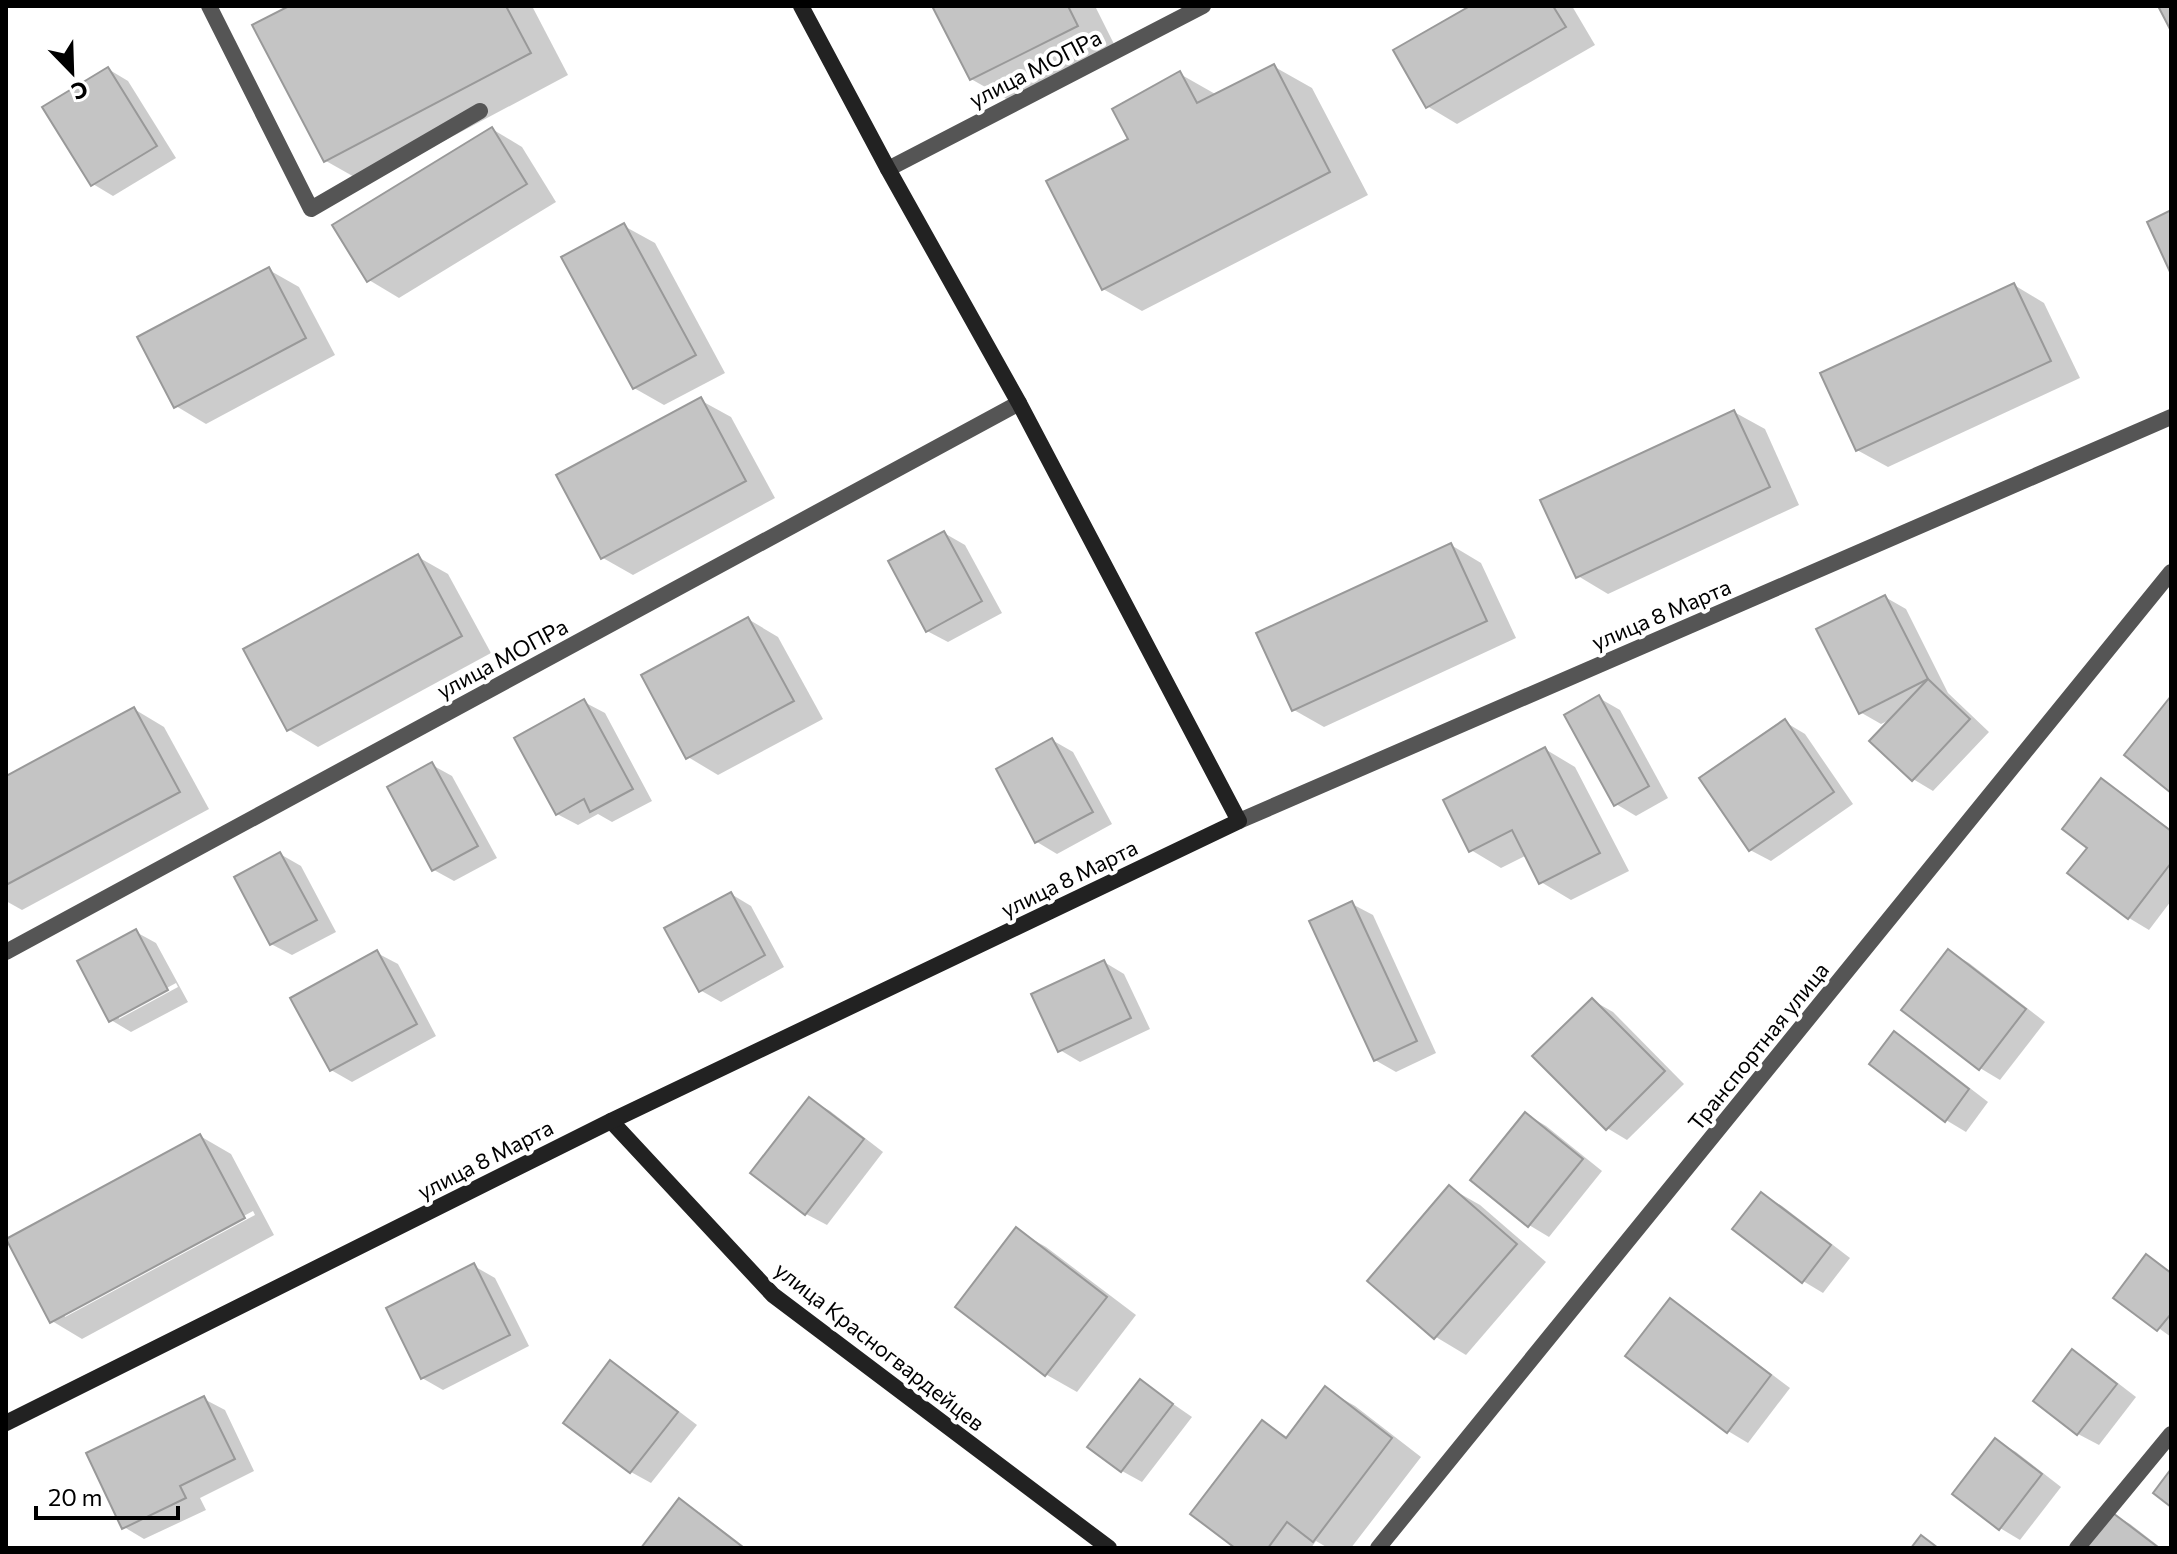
<svg xmlns="http://www.w3.org/2000/svg" width="2177" height="1554" font-family="Commissioner,sans-serif">
<rect width="100%" height="100%" fill="#fff"/>
<g fill="#0003" fill-rule="evenodd">
<polygon points="293,6 532,6 568,75 365,183 326,161"/>
<polygon points="934,6 1095,6 1116,48 1010,101 971,79"/>
<polygon points="1474,6 1572,6 1595,45 1457,124 1427,106"/>
<polygon points="1273,66 1312,88 1368,195 1142,311 1103,289 1131,140 1180,74 1217,95"/>
<polygon points="108,69 128,81 176,158 113,196 93,184"/>
<polygon points="492,129 522,147 556,202 399,298 369,280"/>
<polygon points="624,226 655,243 725,373 664,405 634,388"/>
<polygon points="269,270 299,287 335,355 206,424 176,406"/>
<polygon points="2014,285 2044,303 2080,378 1888,467 1857,450"/>
<polygon points="700,400 731,417 775,498 633,575 603,558"/>
<polygon points="1734,412 1765,429 1799,505 1608,594 1578,576"/>
<polygon points="944,533 965,545 1002,613 948,642 927,631"/>
<polygon points="1451,545 1481,563 1516,638 1324,727 1294,710"/>
<polygon points="418,557 448,574 491,653 318,747 288,729"/>
<polygon points="1885,597 1906,609 1948,693 1989,732 1933,791 1913,779 1894,718 1881,724 1860,712"/>
<polygon points="748,619 778,637 823,719 718,775 688,757"/>
<polygon points="1599,698 1620,710 1668,798 1636,816 1616,804"/>
<polygon points="584,702 605,713 652,801 612,822 598,814 578,825 557,814"/>
<polygon points="134,709 164,727 209,809 22,910 6,901 6,778"/>
<polygon points="1785,722 1805,734 1853,804 1771,861 1750,850"/>
<polygon points="1052,740 1073,752 1112,824 1057,854 1037,842 998,770"/>
<polygon points="1545,749 1575,767 1629,871 1571,900 1541,882 1527,855 1501,868 1471,850"/>
<polygon points="432,765 452,776 497,858 454,881 434,870"/>
<polygon points="2102,781 2122,793 2171,830 2171,901 2149,930 2129,918 2070,873 2090,848"/>
<polygon points="280,854 301,866 336,932 292,955 271,944"/>
<polygon points="731,894 751,906 784,967 721,1002 700,990"/>
<polygon points="1352,904 1373,915 1436,1053 1396,1072 1375,1060"/>
<path d="M136 932 156 943 188 1002 131 1032 111 1020ZM176 983 178 987 119 1019V1014Z"/>
<polygon points="1948,951 1969,963 2045,1022 2000,1080 1980,1068"/>
<polygon points="377,953 398,964 436,1036 352,1082 331,1070"/>
<polygon points="1104,962 1124,974 1150,1029 1080,1062 1060,1050"/>
<polygon points="1592,1000 1613,1012 1684,1084 1627,1140 1607,1128"/>
<polygon points="1894,1034 1914,1045 1988,1102 1966,1132 1946,1120"/>
<polygon points="809,1099 830,1111 883,1152 827,1225 806,1214 753,1173"/>
<polygon points="1526,1114 1546,1126 1602,1171 1549,1237 1529,1225"/>
<path d="M200 1136 231 1154 274 1235 82 1339 52 1321ZM253 1211 255 1215 65 1317V1313Z"/>
<polygon points="1450,1188 1480,1205 1546,1262 1466,1355 1436,1337 1370,1281"/>
<polygon points="1761,1194 1782,1206 1850,1258 1823,1293 1803,1281"/>
<polygon points="1016,1230 1046,1247 1136,1315 1077,1392 1047,1375 957,1307"/>
<polygon points="2147,1257 2171,1272 2171,1337 2116,1297"/>
<polygon points="474,1266 495,1278 529,1346 443,1390 422,1378"/>
<polygon points="1670,1300 1690,1312 1790,1388 1748,1443 1728,1431"/>
<polygon points="2073,1352 2093,1364 2136,1397 2099,1445 2078,1434 2036,1401"/>
<polygon points="611,1363 631,1375 697,1425 651,1483 631,1472 566,1422"/>
<polygon points="1140,1381 1192,1417 1142,1482 1122,1471"/>
<polygon points="1325,1389 1355,1406 1421,1457 1351,1548 1328,1548 1316,1541 1311,1548 1238,1548 1263,1423 1289,1438"/>
<polygon points="204,1399 225,1410 254,1471 200,1498 206,1510 144,1539 124,1527"/>
<polygon points="1995,1440 2016,1452 2061,1487 2020,1540 2000,1528"/>
<polygon points="679,1501 700,1513 746,1548 643,1548"/>
<polygon points="2109,1512 2130,1524 2161,1548 2082,1548"/>
</g>
<g fill="#c4c4c4" stroke="#999" stroke-width="2">
<polygon points="289,6 506,6 531,53 324,162 252,25"/>
<polygon points="932,6 1068,6 1078,26 970,80"/>
<polygon points="1470,6 1553,6 1566,27 1426,108 1393,50"/>
<polygon points="2158,6 2171,6 2171,31"/>
<polygon points="1274,64 1330,172 1102,290 1046,181 1128,139 1112,109 1180,71 1197,103"/>
<polygon points="108,67 157,146 91,186 42,107"/>
<polygon points="492,127 527,184 367,282 332,225"/>
<polygon points="2171,210 2171,274 2147,222"/>
<polygon points="624,223 696,355 633,389 561,257"/>
<polygon points="269,267 306,338 174,408 137,337"/>
<polygon points="2014,283 2051,361 1856,451 1820,373"/>
<polygon points="701,397 746,481 601,559 556,475"/>
<polygon points="1734,410 1770,487 1576,578 1540,500"/>
<polygon points="944,531 982,601 926,632 888,561"/>
<polygon points="1451,543 1487,621 1292,711 1256,633"/>
<polygon points="418,554 462,636 287,731 243,649"/>
<polygon points="1885,595 1928,679 1859,714 1816,629"/>
<polygon points="748,617 794,701 686,759 641,675"/>
<polygon points="1928,679 1970,719 1912,781 1869,741"/>
<polygon points="1599,695 1649,786 1614,806 1564,715"/>
<polygon points="2171,696 2171,793 2124,755"/>
<polygon points="584,699 633,789 590,812 584,799 556,815 514,738"/>
<polygon points="134,707 180,792 6,885 6,776"/>
<polygon points="1785,719 1834,792 1749,851 1699,778"/>
<polygon points="1052,738 1093,812 1035,843 996,769"/>
<polygon points="1545,747 1600,853 1539,884 1512,830 1469,852 1443,800"/>
<polygon points="432,762 478,846 432,871 387,787"/>
<polygon points="2101,778 2171,831 2171,863 2128,919 2067,873 2087,848 2062,829"/>
<polygon points="280,852 317,920 270,945 234,877"/>
<polygon points="731,892 765,955 699,992 664,928"/>
<polygon points="1352,901 1417,1041 1374,1061 1309,921"/>
<polygon points="136,929 168,990 109,1022 77,961"/>
<polygon points="1948,949 2026,1009 1979,1070 1901,1010"/>
<polygon points="377,950 417,1024 330,1071 290,998"/>
<polygon points="1104,960 1131,1018 1058,1052 1031,994"/>
<polygon points="1592,998 1665,1071 1606,1130 1532,1056"/>
<polygon points="1894,1031 1969,1089 1945,1122 1869,1064"/>
<polygon points="809,1097 864,1139 805,1215 750,1173"/>
<polygon points="1525,1112 1583,1159 1528,1227 1470,1180"/>
<polygon points="200,1134 245,1218 50,1323 6,1239"/>
<polygon points="1449,1185 1517,1244 1434,1339 1367,1281"/>
<polygon points="1761,1192 1831,1245 1802,1283 1732,1229"/>
<polygon points="1016,1227 1107,1297 1045,1376 955,1307"/>
<polygon points="2146,1254 2171,1273 2171,1314 2157,1331 2113,1298"/>
<polygon points="474,1263 510,1335 421,1379 386,1308"/>
<polygon points="1670,1298 1771,1375 1727,1433 1625,1356"/>
<polygon points="2072,1349 2117,1384 2077,1435 2033,1401"/>
<polygon points="610,1360 678,1412 630,1473 563,1423"/>
<polygon points="1140,1379 1173,1404 1121,1472 1087,1447"/>
<polygon points="1325,1386 1392,1438 1313,1542 1287,1522 1268,1548 1235,1548 1190,1514 1262,1420 1286,1438"/>
<polygon points="204,1396 235,1459 180,1486 186,1498 122,1529 86,1453"/>
<polygon points="1995,1438 2042,1474 1999,1530 1952,1494"/>
<polygon points="2171,1469 2171,1507 2153,1493"/>
<polygon points="679,1498 744,1548 641,1548"/>
<polygon points="2109,1510 2159,1548 2080,1548"/>
<polygon points="1921,1535 1938,1548 1911,1548"/>
</g>
<g fill="none" stroke-linecap="round" stroke-linejoin="round">
<polyline stroke="#555" stroke-width="16" points="209,6 311,209 480,111"/>
<g stroke="#555" stroke-width="16">
<polyline points="888,169 1203,6"/>
<polyline points="1239,821 2171,417"/>
<polyline points="6,952 1019,403"/>
<polyline points="1378,1548 2171,572"/>
<polyline points="2077,1548 2171,1434"/>
</g>
<g stroke="#222" stroke-width="16">
<polyline points="611,1121 773,1295 1109,1548"/>
<polyline points="6,1423 611,1121 1239,821 1019,403 888,169 801,6"/>
</g>
</g>
<g text-anchor="middle" dominant-baseline="central" stroke-width="8" stroke-linejoin="round" paint-order="stroke">
<g font-size="22" fill="#000" stroke="#fff">
<text transform="translate(1035 68) rotate(-27)">улица МОПРа</text>
<text transform="translate(1661 614) rotate(-23)">улица 8 Марта</text>
<text transform="translate(502 658) rotate(-28)">улица МОПРа</text>
<text transform="translate(1069 878) rotate(-26)">улица 8 Марта</text>
<text transform="translate(1758 1046) rotate(-51)">Транспортная улица</text>
<text transform="translate(485 1159) rotate(-27)">улица 8 Марта</text>
<text transform="translate(880 1346) rotate(38)">улица Красногвардейцев</text>
</g>
</g>
<rect width="2177" height="1554" fill="none" stroke="#000000" stroke-width="16"/>
<g transform="translate(72 72) rotate(157)" stroke="#ffffff" stroke-width="6" paint-order="stroke">
<path d="M0-6L14 30L0 20L-14 30Z" fill="#000000"/>
<text y="-12" font-size="22" font-weight="bold" text-anchor="middle" fill="#000000">С</text>
</g>
<path d="M36 1506v12h142v-12" fill="none" stroke="#000000" stroke-width="4"/>
<text x="48" y="1506" font-size="24" fill="#000000" stroke="#ffffff" stroke-width="6" paint-order="stroke">20 m</text>
</svg>
